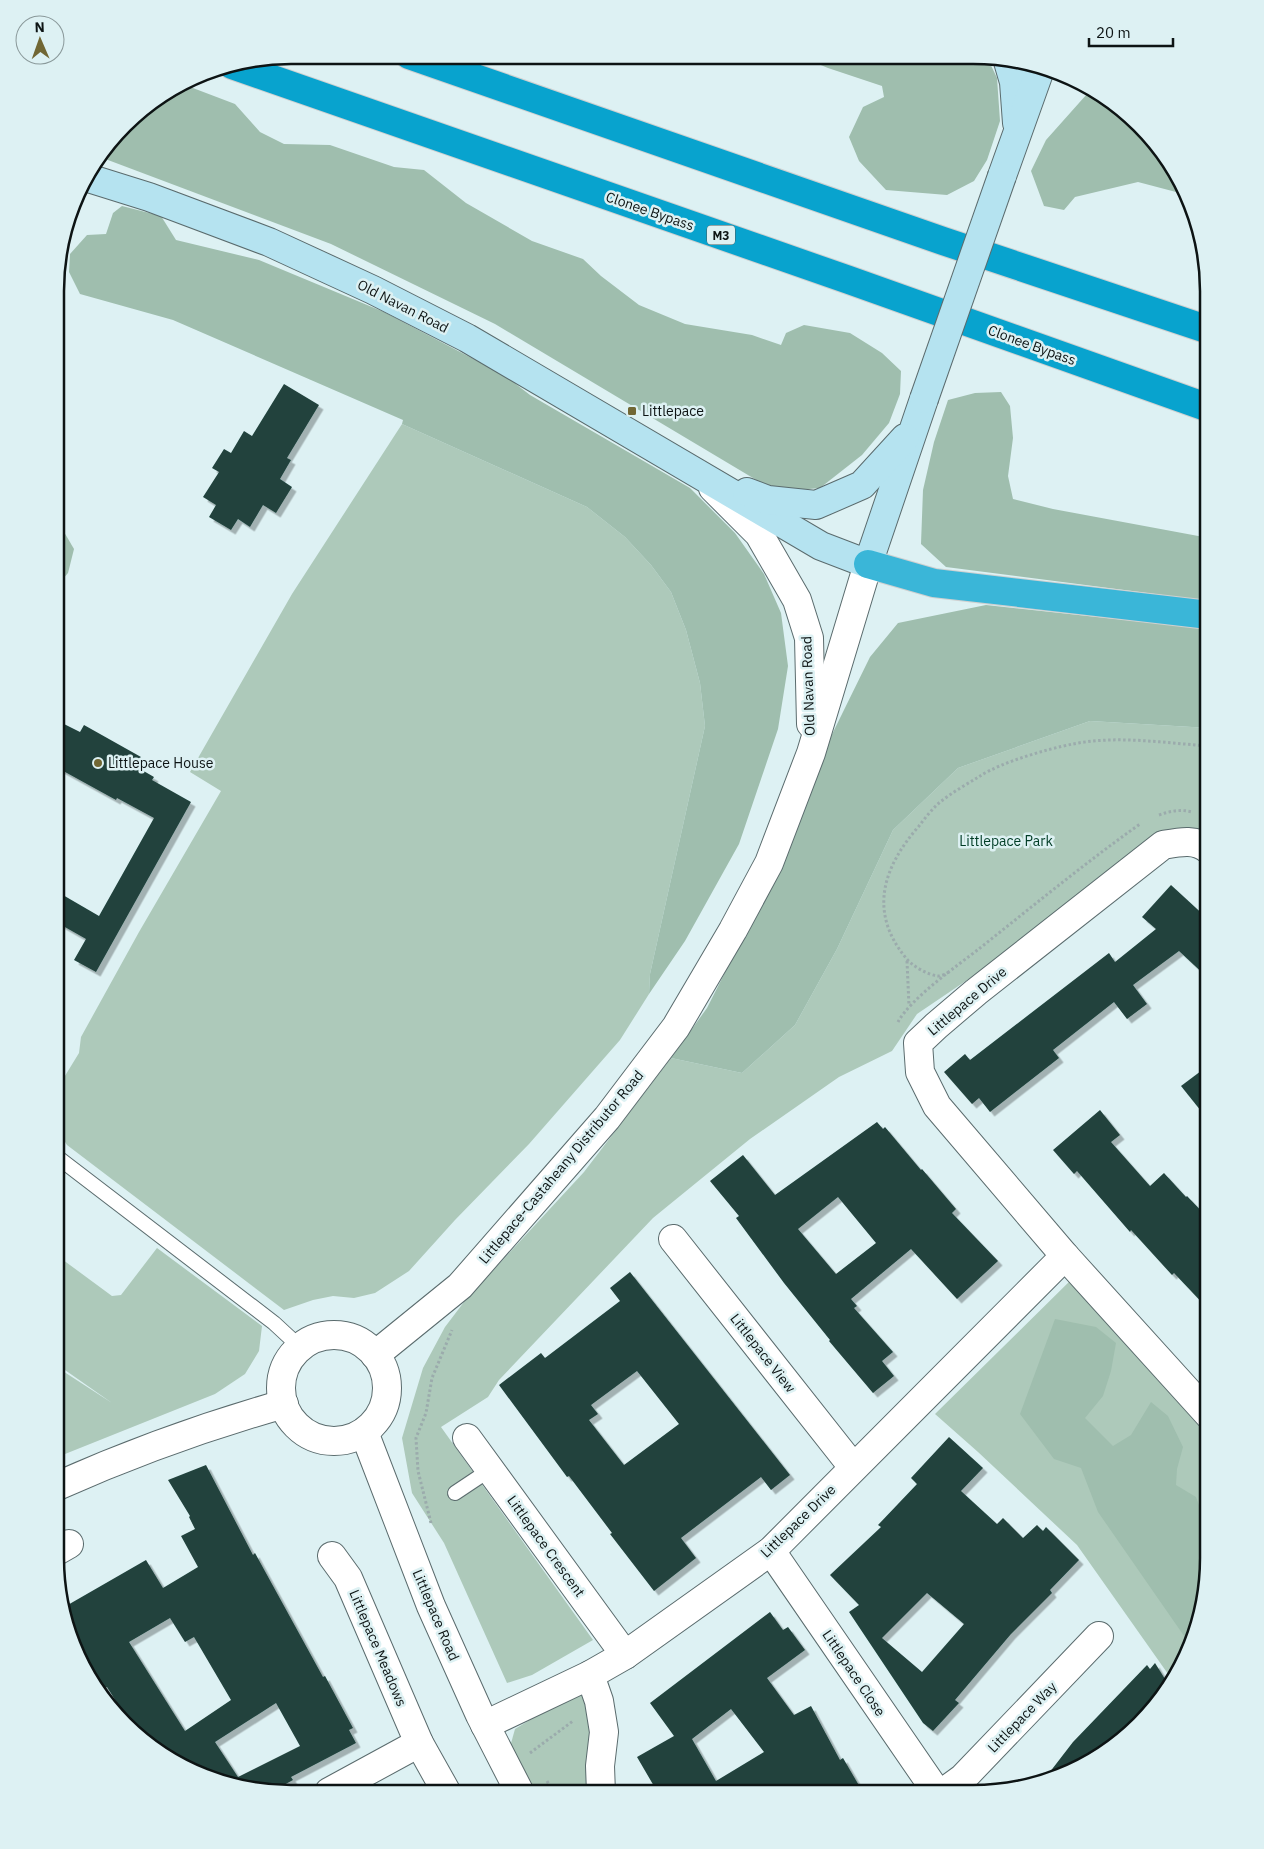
<svg xmlns="http://www.w3.org/2000/svg" width="1264" height="1849" font-family="'IBM Plex Sans',sans-serif">
<defs>
<filter id="shadow"><feDropShadow dx="4.5" dy="4.5" stdDeviation="0" flood-color="#0004"/></filter>
</defs>
<rect width="100%" height="100%" fill="#ddf1f3"/>
<g fill="#adc9ba">
<polygon points="402,424 587,507 625,537 651,565 671,592 686,630 700,683 705,726 650,974 649,994 620,1040 529,1144 455,1220 409,1271 375,1293 354,1298 333,1296 313,1300 284,1310 67,1145 58,1131 56,1125 56,1094 60,1084 79,1053 81,1037 139,932 221,791 190,772 292,594"/>
<polygon points="1090,721 1209,728 1209,838 1119,862 979,972 917,1014 892,1051 839,1077 750,1139 653,1218 499,1380 488,1397 441,1427 593,1640 532,1675 507,1683 444,1543 412,1493 402,1438 423,1368 445,1327 464,1302 584,1172 671,1058 742,1073 795,1025 837,949 893,830 958,768"/>
<polygon points="157,1248 262,1326 259,1351 245,1374 215,1394 55,1458 55,1366 112,1403 55,1363 55,1254 112,1296 121,1295"/>
<polygon points="1078,1273 1209,1426 1208,1574 1196,1634 1173,1681 1077,1545 978,1452 935,1414"/>
<polygon points="578,1694 587,1699 595,1712 591,1793 534,1793 510,1747 515,1729 546,1710"/>
</g>
<g fill="#9fbeae">
<polygon points="799,56 987,57 997,78 1000,121 987,160 974,181 947,195 886,190 859,161 849,137 863,107 884,97 882,86 828,68"/>
<polygon points="185,85 235,104 260,132 284,144 330,145 394,167 424,170 466,203 532,241 583,259 601,276 639,305 685,324 752,335 781,345 786,333 804,325 850,333 882,353 901,371 900,394 889,423 862,455 820,488 787,491 758,481 495,324 331,244 100,157 136,113"/>
<polygon points="1097,93 1116,104 1185,187 1189,203 1176,192 1138,182 1075,197 1064,210 1044,206 1031,171 1046,140 1087,94"/>
<polygon points="122,206 161,216 176,240 259,260 384,312 504,375 530,395 690,488 735,533 764,574 781,613 788,666 778,729 739,844 685,941 649,994 650,974 705,726 700,683 686,630 671,592 651,565 625,537 587,507 402,424 403,420 173,320 80,294 69,272 70,254 87,235 106,234 113,213"/>
<polygon points="1001,392 1010,406 1013,438 1008,476 1013,499 1053,509 1209,538 1209,601 946,567 921,544 923,490 934,442 948,400 975,393"/>
<polygon points="57,520 74,549 68,573 57,586"/>
<polygon points="986,605 1209,629 1209,728 1090,721 958,768 893,830 837,949 795,1025 742,1073 671,1058 707,1008 745,933 814,771 870,657 898,623"/>
<path d="M1055 1319 1096 1327 1116 1343 1111 1371 1103 1396 1085 1418 1113 1446 1131 1435 1151 1402 1168 1416 1183 1447 1177 1469 1176 1485 1196 1497 1207 1527 1208 1526C1208 1564 1208 1611 1191 1646L1098 1512 1081 1468 1054 1459 1020 1414Z"/>
</g>
<g fill="#20433d" fill-rule="evenodd" filter="url(#shadow)">
<polygon points="284,384 319,405 287,458 291,460 280,479 292,487 276,513 263,505 250,527 238,519 231,530 209,517 216,505 203,497 219,472 212,468 224,449 231,453 244,431 252,436"/>
<polygon points="56,720 80,732 84,725 141,757 135,766 154,777 152,780 191,802 96,972 74,960 86,939 56,922 56,891 99,916 154,818 117,798 116,800 56,767"/>
<polygon points="1171,885 1209,920 1209,979 1179,951 1133,985 1147,1004 1127,1019 1114,1002 1053,1050 1059,1058 990,1112 979,1098 972,1104 944,1072 965,1054 970,1060 1109,953 1115,962 1156,929 1142,917"/>
<polygon points="1209,1065 1209,1121 1181,1086"/>
<polygon points="1100,1110 1120,1135 1111,1142 1150,1186 1164,1173 1186,1197 1187,1196 1209,1219 1209,1310 1174,1273 1172,1275 1131,1230 1130,1232 1077,1171 1074,1174 1053,1150"/>
<path d="M877 1122 883 1129 885 1127 921 1170 922 1169 956 1209 952 1213 998 1261 957 1299 911 1249 851 1299 857 1306 854 1308 893 1352 882 1361 894 1376 873 1393 829 1341 830 1340 784 1283 736 1218 739 1216 710 1181 743 1155 775 1195ZM838 1197 876 1243 836 1274 798 1229Z"/>
<path d="M630 1272 790 1475 771 1490 761 1477 681 1538 696 1558 654 1591 610 1534 612 1533 569 1476 567 1477 499 1385 541 1353 545 1358 620 1301 610 1288ZM637 1371 679 1424 624 1465 589 1420 598 1414 591 1405Z"/>
<path d="M949 1437 983 1468 961 1491 997 1524 1003 1518 1023 1538 1037 1525 1043 1531 1046 1527 1079 1560 1050 1590 1052 1593 1011 1634 955 1700 959 1703 933 1731 923 1723 849 1612 859 1605 830 1575 881 1527 878 1525 917 1484 911 1478ZM927 1593 964 1624 922 1672 882 1638Z"/>
<path d="M206 1465 253 1555 255 1553 323 1677 325 1676 353 1728 349 1730 356 1743 291 1777 293 1780 271 1792H261L201 1776 148 1745 130 1724 107 1687 102 1690 86 1670 78 1657 66 1606 146 1560 163 1588 198 1567 181 1536 195 1529 189 1517 190 1516 168 1480ZM170 1618 185 1642 194 1637 231 1700 185 1731 129 1642ZM276 1703 300 1746 238 1777 215 1742Z"/>
<path d="M770 1612 783 1630 788 1627 805 1650 767 1678 794 1715 811 1706 840 1760 843 1758 864 1794 658 1793 637 1757 674 1736 650 1703ZM731 1709 764 1752 716 1781 692 1739Z"/>
<polygon points="1155,1663 1170,1687 1128,1736 1077,1770 1046,1777 1073,1742 1147,1665 1150,1669"/>
</g>
<g fill="none" stroke-linecap="round" stroke-linejoin="round">
<g stroke="#5a6b6d" stroke-width="16">
<g id="service">
<polyline points="56,1156 274,1323 301,1348"/>
<polyline points="455,1493 491,1469"/>
</g>
</g>
<g stroke="#5a6b6d" stroke-width="30">
<g id="minor">
<polyline points="673,1239 853,1467"/>
<path d="M1209 1415 1065 1256 937 1106 920 1072 918 1043 936 1026 976 992 1163 845C1179 842 1196 838 1209 850"/>
<polyline points="467,1438 625,1655"/>
<polyline points="771,1551 938,1794"/>
<polyline points="55,1552 69,1544"/>
<polyline points="332,1556 348,1578 419,1743 447,1793"/>
<polyline points="590,1675 599,1701 604,1732 600,1766 601,1793"/>
<polyline points="485,1725 590,1675 625,1655 771,1551 1065,1256"/>
<polyline points="329,1792 419,1743"/>
<polyline points="941,1794 963,1778 1099,1636"/>
</g>
</g>
<g stroke="#5a6b6d" stroke-width="30">
<g id="tertiary">
<polyline points="713,488 759,534 797,600 809,638 811,724"/>
<circle cx="334" cy="1388" r="53"/>
<polyline points="375,1355 460,1286 607,1118 676,1027 733,930 769,863 811,753 868,564"/>
<polyline points="364,1432 431,1606 480,1715 520,1793"/>
<path d="M55 1487C129 1454 206 1426 284 1404"/>
</g>
</g>
<g stroke="#5a6b6d" stroke-width="30">
<g id="secondary">
<polyline points="1007,58 1014,82 1017,123"/>
<polyline points="1002,176 1041,67"/>
<polyline points="85,177 149,197 269,242 373,290 467,338 821,546 868,564 924,399"/>
<polyline points="747,492 768,500 816,505 862,485 905,438"/>
</g>
</g>
<g stroke="#cfd0d0" stroke-width="30">
<polyline id="trunk" points="868,564 934,583 1209,615"/>
</g>
<g stroke="#cfd0d0" stroke-width="30">
<g id="motorway">
<polyline points="409,55 943,241 1209,330"/>
<polyline points="232,65 849,280 1209,408"/>
</g>
</g>
<g stroke="#9babac" stroke-width="3" stroke-dasharray="2.5 2.5" stroke-linecap="butt">
<path d="M1159 815C1170 811 1181 809 1192 812"/>
<polyline points="907,961 909,1006"/>
<path d="M949 972C945 974 942 976 938 976 928 975 912 966 906 958 868 912 883 867 919 826 925 818 932 809 939 803 951 793 967 784 980 776 1002 762 1047 749 1073 744 1117 735 1164 743 1209 746"/>
<path d="M898 1022C911 998 957 966 980 948 1033 906 1085 863 1140 824"/>
<polyline points="431,1523 418,1471 416,1438 426,1413 432,1378 452,1330"/>
<polyline points="530,1753 573,1721"/>
<polyline points="547,1781 554,1793"/>
</g>
<use href="#service" stroke="#fff" stroke-width="14"/>
<use href="#minor" stroke="#fff" stroke-width="28"/>
<use href="#tertiary" stroke="#fff" stroke-width="28"/>
<use href="#secondary" stroke="#b5e3f0" stroke-width="28"/>
<use href="#trunk" stroke="#3ab6d8" stroke-width="28"/>
<use href="#motorway" stroke="#08a3ce" stroke-width="28"/>
<g stroke="#5a6b6d" stroke-width="30" stroke-linecap="butt">
<polyline id="secondary-bridge" points="924,399 1002,176"/>
</g>
<use href="#secondary-bridge" stroke="#b5e3f0" stroke-width="28"/>
</g>
<g fill="#716734" stroke="#ddf1f3" stroke-width="2">
<rect x="627" y="406" width="10" height="10" rx="2.5"/>
<circle cx="98" cy="763" r="5"/>
</g>
<g text-anchor="middle" dominant-baseline="central" stroke-width="5" stroke-linejoin="round" paint-order="stroke">
<rect fill="#ddf1f3" stroke="#4b5657" stroke-width="1" x="707" y="225.5" width="28" height="19" rx="4"/>
<g font-size="12" font-weight="bold" fill="#0d1414">
<text x="721" y="235">M3</text>
</g>
<g font-size="14" fill="#0d1414" stroke="#ddf1f3">
<text transform="translate(650 211) rotate(19)">Clonee Bypass</text>
<text transform="translate(403 306) rotate(27)">Old Navan Road</text>
<text transform="translate(1032 345) rotate(20)">Clonee Bypass</text>
<text transform="translate(808 686) rotate(-92)">Old Navan Road</text>
<text transform="translate(967 1001) rotate(-40)">Littlepace Drive</text>
<text transform="translate(561 1167) rotate(-50)">Littlepace-Castaheany Distributor Road</text>
<text transform="translate(763 1353) rotate(52)">Littlepace View</text>
<text transform="translate(798 1521) rotate(-44)">Littlepace Drive</text>
<text transform="translate(546 1546) rotate(54)">Littlepace Crescent</text>
<text transform="translate(436 1615) rotate(67)">Littlepace Road</text>
<text transform="translate(378 1648) rotate(67)">Littlepace Meadows</text>
<text transform="translate(854 1673) rotate(56)">Littlepace Close</text>
<text transform="translate(1022 1717) rotate(-46)">Littlepace Way</text>
</g>
<g font-size="14" fill="#0d1414" stroke="#ddf1f3" text-anchor="start">
<text x="642" y="411">Littlepace</text>
<text x="108" y="763">Littlepace House</text>
</g>
<g font-size="14" fill="#003d26" stroke="#ddf1f3">
<text x="1006" y="841">Littlepace Park</text>
</g>
</g>
<path d="M0 0H1264V1849H0ZM291 64H973A227 227 0 0 1 1200 291V1558A227 227 0 0 1 973 1785H291A227 227 0 0 1 64 1558V291A227 227 0 0 1 291 64Z" fill="#ddf1f3" fill-rule="evenodd"/>
<path fill="none" stroke="#0d1414" stroke-width="2.5" d="M291 64H973A227 227 0 0 1 1200 291V1558A227 227 0 0 1 973 1785H291A227 227 0 0 1 64 1558V291A227 227 0 0 1 291 64Z"/>
<g transform="translate(40 40) rotate(358)"><circle r="24" fill="#ddf1f3" stroke="#8a999a"/>
<path d="M0-4L9 19L0 12L-9 19Z" fill="#716734"/>
<text y="-8" font-size="14" font-weight="bold" text-anchor="middle" fill="#0d1414">N</text>
</g>
<path d="M1089 38v8h84v-8" fill="none" stroke="#0d1414" stroke-width="2.5"/>
<text x="1096" y="38" font-size="15" fill="#0d1414" stroke="#ddf1f3" stroke-width="4" paint-order="stroke">20 m</text>
</svg>
